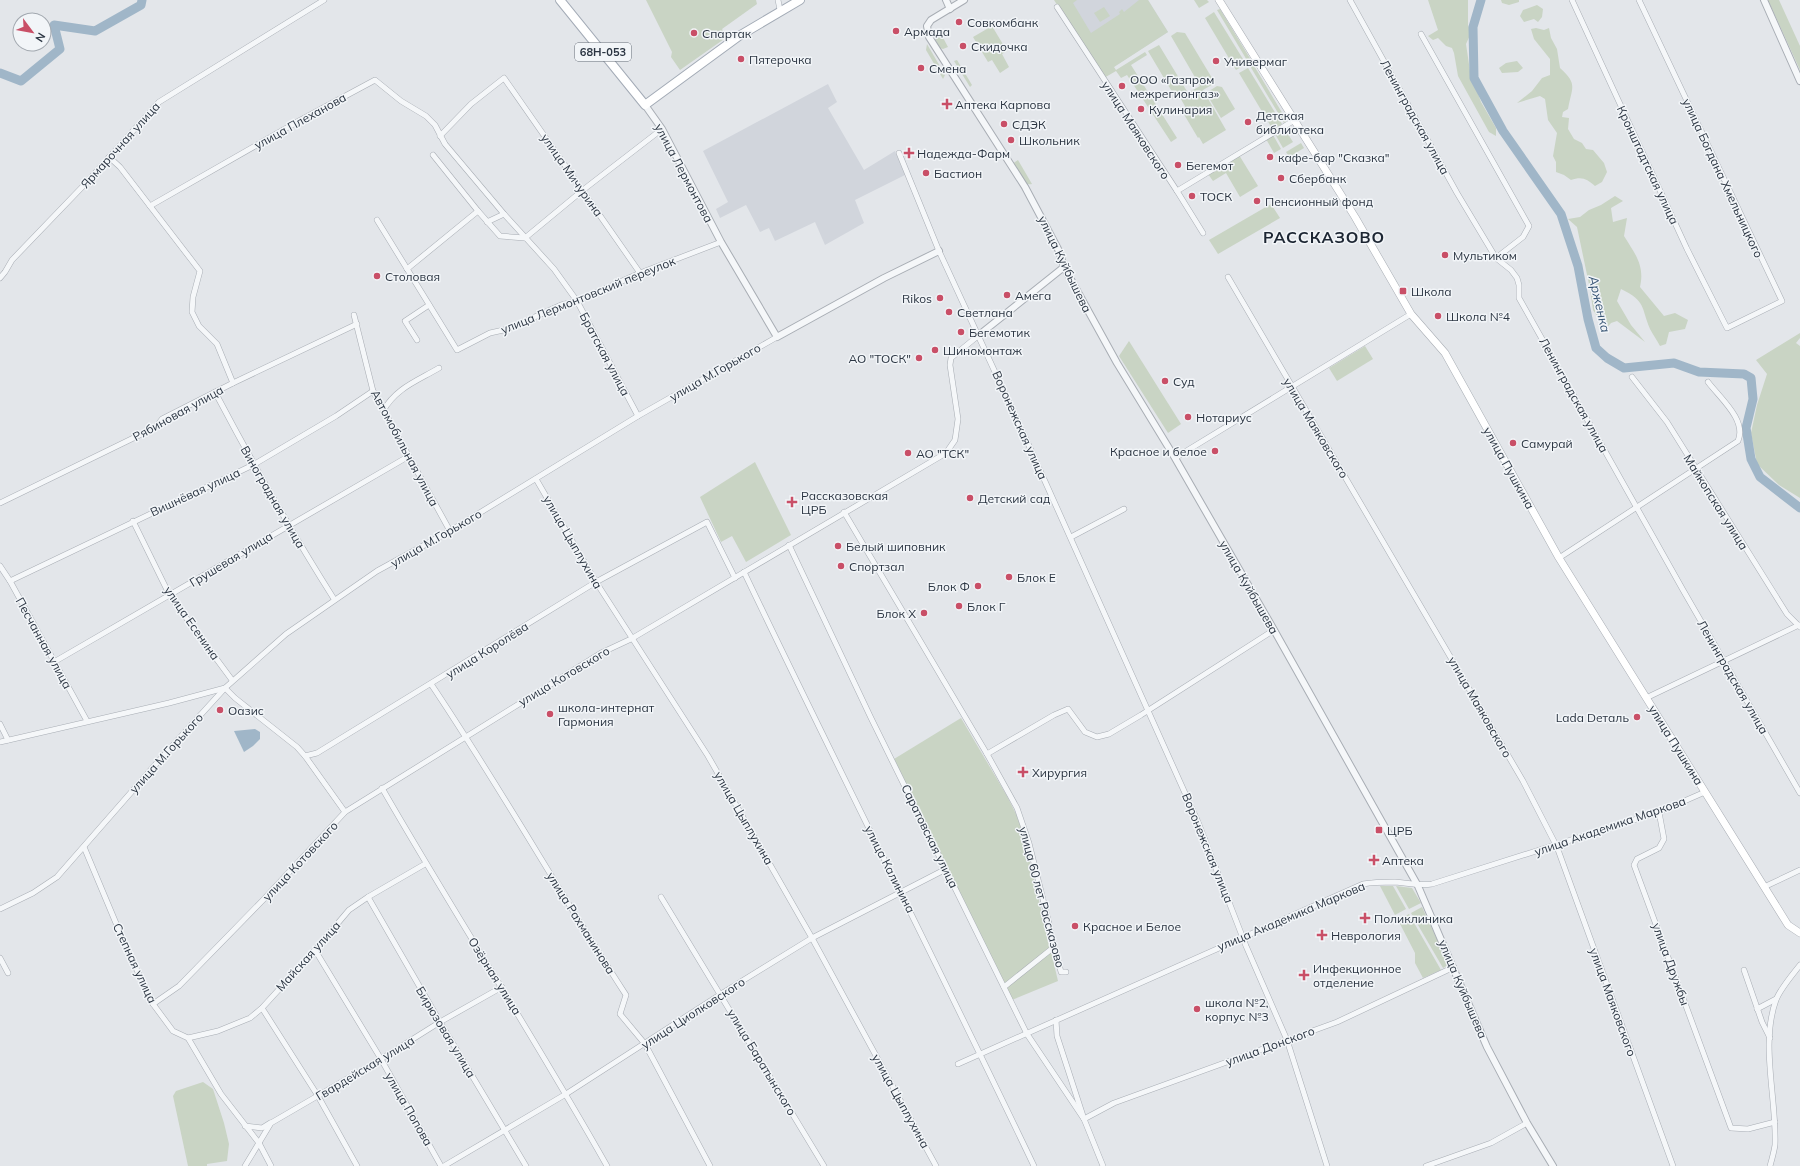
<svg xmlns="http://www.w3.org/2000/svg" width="1800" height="1166" font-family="Mulish,sans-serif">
<rect width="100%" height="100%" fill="#e3e6ea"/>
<g fill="#d1d5dc">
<polygon points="1065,0 1148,0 1168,32 1104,73 1060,3"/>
<polygon points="828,84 837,102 828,108 864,170 895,151 905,175 855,200 864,223 825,245 815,222 775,241 769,228 760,232 746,205 720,218 716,209 728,202 703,151"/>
</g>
<g fill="#c9d4c4">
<polygon points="646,0 756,0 757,4 722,29 727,37 680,70 671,57 672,52"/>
<polygon points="1054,0 1077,0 1073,3 1091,33 1120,14 1119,12 1122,9 1124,12 1139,0 1148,0 1168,32 1114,67 1116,70 1145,52 1147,55 1131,65 1177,138 1171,142 1127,75 1121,78 1116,71 1104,78"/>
<polygon points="1194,0 1207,0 1209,2 1199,8"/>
<polygon points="1428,0 1468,0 1468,25 1471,33 1466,44 1470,71 1481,102 1496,128 1496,136 1489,132 1458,76 1454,53 1452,48 1446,46 1438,38 1433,40 1428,36 1438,30"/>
<polygon points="1501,0 1519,0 1519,2 1509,5 1502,3"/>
<polygon points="1768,0 1779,0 1800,46 1800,70"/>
<polygon points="1537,5 1543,9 1542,17 1538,22 1534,19 1524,22 1520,16 1523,10"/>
<polygon points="1104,7 1110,16 1100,22 1094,13"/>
<polygon points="1220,9 1251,60 1248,62 1217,10"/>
<polygon points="1214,12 1246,64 1236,70 1205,18"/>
<polygon points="992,26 1007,51 1002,54 1009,67 1000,73 992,60 988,62 973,37"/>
<path d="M1536 28 1544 30 1549 28 1551 38 1557 49 1560 68C1578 84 1572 87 1568 109L1563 112 1562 117 1569 118 1568 129 1574 139 1582 143 1586 149 1593 150 1604 163 1607 172 1602 182 1595 186C1587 179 1582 176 1571 180L1564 175 1556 172V162L1553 156 1557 133 1548 120 1545 99 1540 96 1517 103 1532 91 1542 78 1550 75V59L1534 39 1531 29Z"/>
<polygon points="937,31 940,32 948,47 943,49 940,48 933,35"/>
<polygon points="1177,32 1185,33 1215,83 1203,90 1226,130 1203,144 1199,137 1198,138 1182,111 1186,108 1178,94 1174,95 1148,51 1159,45 1188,93 1200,86 1171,36"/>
<polygon points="927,44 945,75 943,79 926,50"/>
<polygon points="957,60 972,85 970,87 954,61"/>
<polygon points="1517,61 1523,68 1518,72 1502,73 1499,68 1506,63"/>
<polygon points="1253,64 1287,121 1284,123 1250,66"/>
<polygon points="1248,68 1282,124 1273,130 1239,73"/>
<polygon points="1217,86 1222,87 1235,109 1221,118 1206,93"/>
<polygon points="1284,128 1293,142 1283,148 1275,134"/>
<polygon points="1273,135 1281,149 1274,153 1266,139"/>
<polygon points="1301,143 1304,148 1289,157 1286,152"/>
<polygon points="1239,155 1258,186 1240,197 1226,173 1213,181 1208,174"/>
<path d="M1018 160 1032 184C1022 187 1017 171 1012 164Z"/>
<path d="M1615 196 1623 201 1611 208 1613 222 1627 218 1624 236C1635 254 1645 265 1640 287L1664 316 1675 313 1688 320 1685 329 1669 332 1666 344 1660 346C1657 340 1653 335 1650 329 1641 307 1646 301 1621 289L1617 301 1631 325 1645 342 1617 321 1611 323 1606 329 1593 310 1590 289 1577 227 1568 219 1580 217 1589 210 1601 205Z"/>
<polygon points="1271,204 1280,218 1218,254 1209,240"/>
<polygon points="1800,333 1800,338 1796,343 1800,346 1800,498 1779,485 1757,464 1751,433 1757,405 1767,374 1756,360"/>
<polygon points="1129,341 1181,424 1168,433 1119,356"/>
<polygon points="1365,346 1373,359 1337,381 1329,368"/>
<polygon points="755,462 791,535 746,562 732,536 721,542 700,497"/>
<polygon points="961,718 1007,796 1017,816 1024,837 1058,981 1012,1000 894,759"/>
<polygon points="1380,886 1393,886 1406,909 1395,915"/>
<polygon points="1396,886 1412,888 1421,903 1409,909"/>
<polygon points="1422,907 1449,965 1443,968 1411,913"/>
<polygon points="1409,914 1441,970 1423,978 1415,963 1415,953 1398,920"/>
<polygon points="203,1082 213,1089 224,1123 229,1144 227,1161 207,1164 207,1166 188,1166 173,1096 176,1091"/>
</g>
<polygon fill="#a0b6c8" points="255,729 260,732 260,739 253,746 244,752 234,731"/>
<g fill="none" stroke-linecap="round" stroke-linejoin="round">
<g stroke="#a0b6c8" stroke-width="9">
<polyline points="1481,0 1473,27 1474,78 1503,131 1561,214 1578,266 1588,319 1596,348 1607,358 1624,368 1674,363 1699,372 1744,374 1751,378 1753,399 1746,428 1751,459 1760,477 1800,508"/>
<polyline points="0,73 21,81 60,49 54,25 95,31 141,5 142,0"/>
</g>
<g stroke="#a8adb4" stroke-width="6">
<g id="minor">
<polyline points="778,0 780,10"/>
<polyline points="1350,0 1457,193 1496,258 1511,270 1517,278 1519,285 1519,298 1683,590 1800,793"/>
<polyline points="1572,0 1687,249 1727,328 1782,301 1639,0"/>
<polyline points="1057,7 1177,191"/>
<polyline points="1421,34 1529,226 1523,237 1496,258"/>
<polyline points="440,136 471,104 504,78 640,273"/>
<polyline points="899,153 939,251 1026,439 1198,822 1246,946 1287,1040 1327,1166"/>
<polyline points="433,155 478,211 500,236 525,238 583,190 662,129"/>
<polyline points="109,157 120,167 200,271 193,297 192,312 199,326 217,344 233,383"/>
<polyline points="150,206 297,122 375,80 401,101 426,116 435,125 445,144 504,214 554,269 577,301 638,416"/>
<polyline points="377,220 457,350 490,333 508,329 561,305 577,301 640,273 721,242"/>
<polyline points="487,222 504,214"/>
<polyline points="1203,233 1177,191 1293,121"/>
<polyline points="407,269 478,211"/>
<polyline points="1228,277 1523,781 1557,847 1673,1166"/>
<polyline points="0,278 5,272 12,260 86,183 159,102 324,0"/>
<polyline points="354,315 373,391 450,531"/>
<polyline points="417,340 405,321 429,305"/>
<polyline points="1632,377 1667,422 1787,614 1800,627"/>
<path d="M215 392C253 464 291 531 334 599"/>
<path d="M383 411C396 388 417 381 439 368"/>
<polyline points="1175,458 1411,314"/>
<polyline points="536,479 596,582 708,756 812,938 936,1166"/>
<polyline points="0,503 156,427 162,419 233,383 357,324"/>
<polyline points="844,512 987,754 1017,808 1029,843 1061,972 1066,972"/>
<polyline points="133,521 170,596 232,680"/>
<polyline points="1071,537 1124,509"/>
<polyline points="789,545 871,718 1027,1034 1084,1119"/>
<path d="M1559 558 1738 441C1747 420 1720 398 1708 382"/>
<polyline points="0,566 10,581 87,721"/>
<path d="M744 572C839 771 939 967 1034 1166"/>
<polyline points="10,581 253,465 336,416 373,391"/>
<polyline points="54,662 409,456"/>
<path d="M431 684C499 785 559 892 626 995L620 1014 645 1044 710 1166"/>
<polyline points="1646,698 1799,625"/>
<polyline points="0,724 8,740"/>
<polyline points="0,742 169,703 225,688 235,698 297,747 305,756 317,753 596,582 707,522 735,578"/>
<polyline points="987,754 1054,715 1068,709 1085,732 1097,737 1109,734 1141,715 1274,630"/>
<polyline points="305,756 345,812"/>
<path d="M382 788C455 915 535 1038 607 1166"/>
<polyline points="1659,812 1664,839 1659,848 1637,859 1634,865 1731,1128 1748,1129 1775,1122"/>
<polyline points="84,847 126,947 153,1004 173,1031 188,1038 221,1094 259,1143 271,1166"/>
<polyline points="1764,887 1800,870"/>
<polyline points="368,897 440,1022 526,1166"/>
<polyline points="661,897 824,1166"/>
<polyline points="0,909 33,893 57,877 155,765 225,688 286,634 377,571 450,531 638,416 777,337"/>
<polyline points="315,950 381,1059 441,1166"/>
<polyline points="0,958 8,973"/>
<polyline points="1744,970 1762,1022 1770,1038"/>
<polyline points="1004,987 1054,947"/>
<polyline points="153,1004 179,986 264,899 345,812 601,653 631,639 946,453 955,440 958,419 950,365 951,358 979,335"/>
<polyline points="262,1008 318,1096 357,1166"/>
<polyline points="1757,1009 1776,999"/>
<polyline points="1056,1020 1057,1036 1084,1119 1103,1166"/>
<polyline points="188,1038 218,1031 250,1018 262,1008 315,950 349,910 368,897 425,864"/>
<path d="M958 1064 1363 884C1374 882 1384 882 1395 882 1408 883 1418 886 1432 884L1659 812 1705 792"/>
<polyline points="1084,1119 1114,1103 1337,1022 1454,967"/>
<polyline points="245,1126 262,1128 270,1123"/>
<polyline points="245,1166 271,1123 381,1059 440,1022 502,987"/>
<polyline points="444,1166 566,1094 721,994 812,938 946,869"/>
<polyline points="1426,1166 1491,1143 1527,1123"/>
<path d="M1770 1166C1772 1159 1774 1152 1775 1145 1777 1100 1760 1044 1776 1000 1780 989 1793 974 1800 965"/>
</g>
</g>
<g stroke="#a8adb4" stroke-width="8">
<g id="tertiary">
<polyline points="946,0 950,9"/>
<polyline points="964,0 931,20 927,26 929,37 1025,187 1059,251 1064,267 1117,363 1175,458 1274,630 1418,886 1487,1047 1527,1123 1553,1166"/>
<polyline points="1764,0 1800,81"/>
<polyline points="645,105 662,129 721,242 777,337 884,278 939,251"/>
<polyline points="979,335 1064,267"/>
</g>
</g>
<g stroke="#a8adb4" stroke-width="8">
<polyline id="secondary" points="1219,0 1355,217 1411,314 1445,353 1559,558 1788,925 1800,933"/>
</g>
<g stroke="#a3abb6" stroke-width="10">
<polyline id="primary" points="560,0 645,105 739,36 800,0"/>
</g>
<use href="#minor" stroke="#f5f7f9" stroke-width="5"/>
<use href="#tertiary" stroke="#f5f7f9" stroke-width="6"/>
<use href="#secondary" stroke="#fff" stroke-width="7"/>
<use href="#primary" stroke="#fff" stroke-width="8"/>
</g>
<g fill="#c94f67" stroke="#f2f5f8" stroke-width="1.5">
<circle cx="959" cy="22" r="4"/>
<circle cx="896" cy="31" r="4"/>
<circle cx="694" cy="33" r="4"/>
<circle cx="963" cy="46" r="4"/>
<circle cx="741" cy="59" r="4"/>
<circle cx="1216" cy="61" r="4"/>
<circle cx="921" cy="68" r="4"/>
<circle cx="1122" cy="86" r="4"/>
<path d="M945 98h4v4h4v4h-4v4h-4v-4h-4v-4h4z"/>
<circle cx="1141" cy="109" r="4"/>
<circle cx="1248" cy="122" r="4"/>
<circle cx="1004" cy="124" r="4"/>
<circle cx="1011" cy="140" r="4"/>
<path d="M907 147h4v4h4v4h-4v4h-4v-4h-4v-4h4z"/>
<circle cx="1270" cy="157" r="4"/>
<circle cx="1178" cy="165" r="4"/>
<circle cx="926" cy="173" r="4"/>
<circle cx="1281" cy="178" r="4"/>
<circle cx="1192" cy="196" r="4"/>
<circle cx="1257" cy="201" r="4"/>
<circle cx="1445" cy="255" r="4"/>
<circle cx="377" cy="276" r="4"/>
<rect x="1399" y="287" width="8" height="8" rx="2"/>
<circle cx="1007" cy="295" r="4"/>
<circle cx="940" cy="298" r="4"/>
<circle cx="949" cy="312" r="4"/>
<circle cx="1438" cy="316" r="4"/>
<circle cx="961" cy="332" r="4"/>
<circle cx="935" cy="350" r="4"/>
<circle cx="919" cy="358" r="4"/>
<circle cx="1165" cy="381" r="4"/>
<circle cx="1188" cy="417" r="4"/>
<circle cx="1513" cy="443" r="4"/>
<circle cx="1215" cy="451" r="4"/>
<circle cx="908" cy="453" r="4"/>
<circle cx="970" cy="498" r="4"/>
<path d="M790 496h4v4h4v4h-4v4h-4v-4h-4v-4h4z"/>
<circle cx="838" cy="546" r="4"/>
<circle cx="841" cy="566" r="4"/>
<circle cx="1009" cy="577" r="4"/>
<circle cx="978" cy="586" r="4"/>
<circle cx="959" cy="606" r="4"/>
<circle cx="924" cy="613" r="4"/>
<circle cx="220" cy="710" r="4"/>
<circle cx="550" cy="714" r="4"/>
<circle cx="1637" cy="717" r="4"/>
<path d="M1021 766h4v4h4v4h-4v4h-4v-4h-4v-4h4z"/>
<rect x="1375" y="826" width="8" height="8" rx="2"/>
<path d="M1372 854h4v4h4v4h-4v4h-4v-4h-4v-4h4z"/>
<path d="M1363 912h4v4h4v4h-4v4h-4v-4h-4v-4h4z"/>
<circle cx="1075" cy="926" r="4"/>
<path d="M1320 929h4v4h4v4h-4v4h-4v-4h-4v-4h4z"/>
<path d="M1302 969h4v4h4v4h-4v4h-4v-4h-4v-4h4z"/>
<circle cx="1197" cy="1009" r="4"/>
</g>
<g text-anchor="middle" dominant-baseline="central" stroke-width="3" stroke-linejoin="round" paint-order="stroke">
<rect fill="#f2f5f8" stroke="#676f79" stroke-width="1" x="575" y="43" width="56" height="18" rx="3"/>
<g font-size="11" font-weight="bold" fill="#2b3542">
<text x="603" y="52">68Н-053</text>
</g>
<g font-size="12" fill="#2b3542" stroke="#f2f5f8" text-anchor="start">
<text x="967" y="22">Совкомбанк</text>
<text x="904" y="31">Армада</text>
<text x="702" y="33">Спартак</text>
<text x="971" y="46">Скидочка</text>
<text x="749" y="59">Пятерочка</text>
<text x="1224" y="61">Универмаг</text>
<text x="929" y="68">Смена</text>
<text x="1130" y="79">ООО «Газпром<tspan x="1130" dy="14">межрегионгаз»</tspan></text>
<text x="955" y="104">Аптека Карпова</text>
<text x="1149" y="109">Кулинария</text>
<text x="1256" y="115">Детская<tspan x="1256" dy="14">библиотека</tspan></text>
<text x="1012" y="124">СДЭК</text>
<text x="1019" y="140">Школьник</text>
<text x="917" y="153">Надежда-Фарм</text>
<text x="1278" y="157">кафе-бар "Сказка"</text>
<text x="1186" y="165">Бегемот</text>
<text x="934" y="173">Бастион</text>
<text x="1289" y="178">Сбербанк</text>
<text x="1200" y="196">ТОСК</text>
<text x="1265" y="201">Пенсионный фонд</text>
<text x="1453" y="255">Мультиком</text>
<text x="385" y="276">Столовая</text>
<text x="1411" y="291">Школа</text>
<text x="1015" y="295">Амега</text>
<text x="932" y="298" text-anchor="end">Rikos</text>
<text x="957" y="312">Светлана</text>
<text x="1446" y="316">Школа №4</text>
<text x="969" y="332">Бегемотик</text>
<text x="943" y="350">Шиномонтаж</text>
<text x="911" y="358" text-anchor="end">АО "ТОСК"</text>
<text x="1173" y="381">Суд</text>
<text x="1196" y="417">Нотариус</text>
<text x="1521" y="443">Самурай</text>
<text x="1207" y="451" text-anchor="end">Красное и белое</text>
<text x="916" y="453">АО "ТСК"</text>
<text x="801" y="495">Рассказовская<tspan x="801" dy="14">ЦРБ</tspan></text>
<text x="978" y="498">Детский сад</text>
<text x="846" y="546">Белый шиповник</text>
<text x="849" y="566">Спортзал</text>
<text x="1017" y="577">Блок Е</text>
<text x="970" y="586" text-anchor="end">Блок Ф</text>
<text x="967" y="606">Блок Г</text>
<text x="916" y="613" text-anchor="end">Блок Х</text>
<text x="558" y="707">школа-интернат<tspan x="558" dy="14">Гармония</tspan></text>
<text x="228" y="710">Оазис</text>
<text x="1629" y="717" text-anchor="end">Lada Dеталь</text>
<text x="1032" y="772">Хирургия</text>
<text x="1387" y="830">ЦРБ</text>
<text x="1382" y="860">Аптека</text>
<text x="1374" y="918">Поликлиника</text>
<text x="1083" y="926">Красное и Белое</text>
<text x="1331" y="935">Неврология</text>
<text x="1313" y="968">Инфекционное<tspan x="1313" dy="14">отделение</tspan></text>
<text x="1205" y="1002">школа №2,<tspan x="1205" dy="14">корпус №3</tspan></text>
</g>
<g font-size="12" fill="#2b3542" stroke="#f2f5f8">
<text transform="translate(1415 117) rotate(61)">Ленинградская улица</text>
<text transform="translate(300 121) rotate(-29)">улица Плеханова</text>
<text transform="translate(1136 130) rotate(57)">улица Маяковского</text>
<text transform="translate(120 145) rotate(-48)">Ярмарочная улица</text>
<text transform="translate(1648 165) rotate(65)">Кронштадтская улица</text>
<text transform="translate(684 173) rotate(62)">улица Лермонтова</text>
<text transform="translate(572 175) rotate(55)">улица Мичурина</text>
<text transform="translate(1723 178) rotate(65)">улица Богдана Хмельницкого</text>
<text transform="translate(1065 264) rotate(64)">улица Куйбышева</text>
<text transform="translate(588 295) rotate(-22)">улица Лермонтовский переулок</text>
<text transform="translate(605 354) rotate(62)">Братская улица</text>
<text transform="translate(715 372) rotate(-30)">улица М.Горького</text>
<text transform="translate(1574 395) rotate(61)">Ленинградская улица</text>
<text transform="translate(178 413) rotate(-29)">Рябиновая улица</text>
<text transform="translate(1020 425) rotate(66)">Воронежская улица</text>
<text transform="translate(1316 428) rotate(59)">улица Маяковского</text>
<text transform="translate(405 448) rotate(62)">Автомобильная улица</text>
<text transform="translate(1509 468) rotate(61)">улица Пушкина</text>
<text transform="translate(195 492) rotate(-25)">Вишнёвая улица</text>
<text transform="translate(273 497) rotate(60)">Виноградная улица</text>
<text transform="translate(1716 502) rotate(58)">Майкопская улица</text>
<text transform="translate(436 538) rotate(-30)">улица М.Горького</text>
<text transform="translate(573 542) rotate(60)">улица Цыплухина</text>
<text transform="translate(231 559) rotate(-31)">Грушевая улица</text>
<text transform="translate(1249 587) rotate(60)">улица Куйбышева</text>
<text transform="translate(192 623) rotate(55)">улица Есенина</text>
<text transform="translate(44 643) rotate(61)">Песчанная улица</text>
<text transform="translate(487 650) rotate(-32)">улица Королёва</text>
<text transform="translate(564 676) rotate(-31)">улица Котовского</text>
<text transform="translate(1733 677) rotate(60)">Ленинградская улица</text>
<text transform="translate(1480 707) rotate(60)">улица Маяковского</text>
<text transform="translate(1676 745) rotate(58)">улица Пушкина</text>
<text transform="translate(166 753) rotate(-48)">улица М.Горького</text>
<text transform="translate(744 818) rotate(60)">улица Цыплухина</text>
<text transform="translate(1610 826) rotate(-19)">улица Академика Маркова</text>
<text transform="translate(930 836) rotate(64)">Саратовская улица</text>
<text transform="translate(1208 848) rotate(68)">Воронежская улица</text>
<text transform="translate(300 861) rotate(-47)">улица Котовского</text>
<text transform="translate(890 869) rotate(63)">улица Калинина</text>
<text transform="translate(1042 897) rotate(75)">улица 60 лет Рассказово</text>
<text transform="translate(1291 916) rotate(-23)">улица Академика Маркова</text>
<text transform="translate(581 923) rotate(58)">улица Рахманинова</text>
<text transform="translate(308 956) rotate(-48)">Майская улица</text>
<text transform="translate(135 963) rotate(65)">Степная улица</text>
<text transform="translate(1671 964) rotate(70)">улица Дружбы</text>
<text transform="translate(495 976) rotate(58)">Озёрная улица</text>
<text transform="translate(1463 989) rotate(67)">улица Куйбышева</text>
<text transform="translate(1613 1002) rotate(70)">улица Маяковского</text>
<text transform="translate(693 1013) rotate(-33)">улица Циолковского</text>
<text transform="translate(446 1032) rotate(59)">Бирюзовая улица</text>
<text transform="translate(1270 1046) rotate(-20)">улица Донского</text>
<text transform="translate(762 1062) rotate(59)">улица Баратынского</text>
<text transform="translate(365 1068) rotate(-31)">Гвардейская улица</text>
<text transform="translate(901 1101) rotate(61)">улица Цыплухина</text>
<text transform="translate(409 1109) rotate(60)">улица Попова</text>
</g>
<g font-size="13" font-style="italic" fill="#375574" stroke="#f2f5f8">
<text transform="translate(1600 304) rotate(77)">Арженка</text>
</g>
<g font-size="16" font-weight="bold" letter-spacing="1" fill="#1d2633" stroke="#f2f5f8">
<text x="1324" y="237">РАССКАЗОВО</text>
</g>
</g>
<g transform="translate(32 32) rotate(122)"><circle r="19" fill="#f2f5f8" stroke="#a2a8af"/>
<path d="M0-3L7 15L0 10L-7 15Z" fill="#c94f67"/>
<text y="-6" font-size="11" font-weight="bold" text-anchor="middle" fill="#2b3542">N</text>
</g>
</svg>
